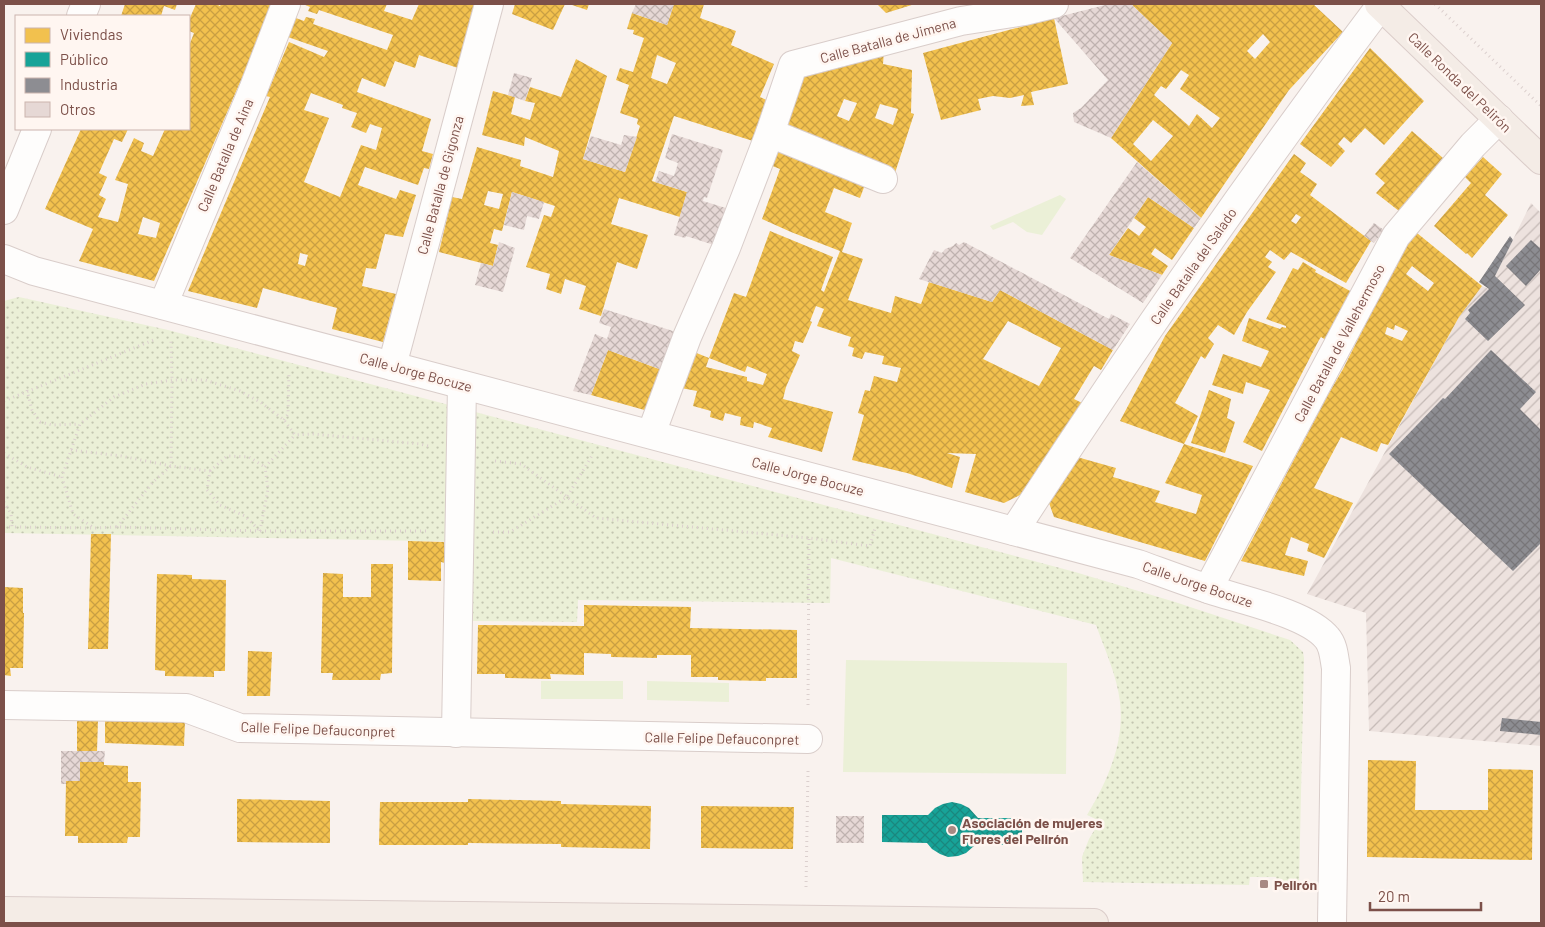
<svg xmlns="http://www.w3.org/2000/svg" width="1545" height="927" font-family="Barlow,sans-serif">
<defs>
<pattern id="industrial-furrows" width="10" height="10" patternUnits="userSpaceOnUse" patternTransform="scale(1.25)"><rect width="10" height="10" fill="#ede2de"/><path d="M-1 1l2-2M0 10L10 0M9 11l2-2" fill="none" stroke="#c5bab6"/></pattern>
<pattern id="park-dots" width="8" height="8" patternUnits="userSpaceOnUse" patternTransform="scale(1.25)"><rect width="8" height="8" fill="#ebf0d7"/><path d="M2 2h.1M6 6h.1" fill="none" stroke="#c3c5b0" stroke-width="1.8" stroke-linecap="round"/></pattern>
<pattern id="homes-cross-hatch" width="8" height="8" patternUnits="userSpaceOnUse" patternTransform="scale(1.25)"><rect width="8" height="8" fill="#f2c14e"/><path d="M0 0l8 8M0 8l8-8" fill="none" stroke="#c99f43"/></pattern>
<pattern id="public-cross-hatch" width="8" height="8" patternUnits="userSpaceOnUse" patternTransform="scale(1.25)"><rect width="8" height="8" fill="#17a398"/><path d="M0 0l8 8M0 8l8-8" fill="none" stroke="#1a877e"/></pattern>
<pattern id="industry-cross-hatch" width="8" height="8" patternUnits="userSpaceOnUse" patternTransform="scale(1.25)"><rect width="8" height="8" fill="#8d8d92"/><path d="M0 0l8 8M0 8l8-8" fill="none" stroke="#787679"/></pattern>
<pattern id="building-cross-hatch" width="8" height="8" patternUnits="userSpaceOnUse" patternTransform="scale(1.25)"><rect width="8" height="8" fill="#e6d8d5"/><path d="M0 0l8 8M0 8l8-8" fill="none" stroke="#bfb2af"/></pattern>
</defs>
<rect width="100%" height="100%" fill="#f9f2ee"/>
<polygon fill="url(#industrial-furrows)" points="1531,203 1541,213 1541,746 1369,731 1366,613 1307,594 1459,317 1482,286 1489,289 1498,279 1495,276"/>
<path fill="url(#park-dots)" d="M19 297 168 330 1075 572 1175 602 1290 640 1303 652 1304 658 1299 885H1277L1276 877H1250L1249 885 1083 882 1082 857 1089 839 1100 821 1087 815C1107 782 1125 742 1120 702 1117 676 1105 650 1096 625L831 558 830 603 578 600 577 622 473 621V542L4 533V301Z"/>
<g fill="#ebf0d7">
<polygon points="1060,195 1066,199 1042,235 1027,232 1013,222 993,230 990,226"/>
<polygon points="846,660 1067,663 1066,774 843,772"/>
<rect x="541" y="681" width="82" height="18"/>
<polygon points="647,681 729,683 729,702 647,700"/>
</g>
<g fill="url(#homes-cross-hatch)" fill-rule="evenodd">
<polygon points="125,4 177,4 175,10 164,6 161,16 121,16"/>
<path d="M196 4H216L220 6 221 4H274L154 281 79 261 93 229 45 209 81 129H128L122 142 114 139 99 173 107 177 99 195 106 199 98 217 118 222 128 184 115 180 134 138 144 143 141 151 153 156 165 129H189V46L194 33 189 31V20ZM143 217 160 223 156 238 138 234Z"/>
<path d="M303 4H387L384 11 412 20 419 4H475L458 68 419 55 415 68 395 61 385 87 362 78 357 92 431 119 422 151 433 154 429 169 424 168 418 185 365 167 358 185 396 199 400 190 416 195 403 237 385 234 376 269 366 268 362 286 396 294 383 342 332 329 337 308 263 288 257 308 188 291 270 97 266 96 289 42 324 57 328 51 285 36 293 17 304 21 306 17 315 19 313 24 387 50 393 35 319 10 317 14 308 11 310 7ZM311 93 343 105 342 108 357 113 351 127 366 133 370 124 382 128 376 150 361 145 340 197 304 182 329 118 304 110ZM300 253 308 255 305 266 298 264Z"/>
<polygon points="515,4 565,4 553,30 512,14"/>
<polygon points="569,4 589,4 587,10"/>
<path d="M674 4H704L700 18 736 31 731 45 774 64 760 97 769 101 753 141 674 116 652 181 687 192 680 217 619 198 611 224 648 235 637 269 617 262 601 316 579 309 586 286 565 279 561 294 546 289 550 274 526 267 544 215 551 217 555 206 512 192 502 231 494 229 490 243 498 245 493 266 439 252 452 197 462 199 477 147 521 160 520 166 553 177 559 151 525 137 524 146 482 135 493 91 515 97 511 114 530 120 535 103 525 101 530 87 561 97 576 59 607 76 583 159 625 172 640 126 637 124 638 119 620 113 629 85 616 80 620 68 633 72 644 38 633 34 634 30 627 29 632 13 667 25ZM657 55 676 63 667 84 651 78ZM488 191 503 194 499 209 484 205Z"/>
<polygon points="877,4 915,4 886,13"/>
<path d="M1131 4H1313L1343 32 1289 90 1201 218 1111 138 1172 43ZM1263 34 1270 42 1255 59 1247 51ZM1181 70 1189 75 1180 89 1220 118 1212 128 1197 114 1189 126 1154 95 1161 86 1166 89ZM1153 120 1173 136 1151 161 1133 144Z"/>
<polygon points="1054,18 1068,84 1031,92 1034,105 1021,106 1024,95 1010,98 993,96 978,99 981,110 941,120 923,53"/>
<polygon points="1370,48 1424,101 1384,145 1365,128 1351,143 1344,137 1338,144 1345,151 1331,167 1300,144"/>
<path d="M884 51 883 64 912 70 911 113 914 114 895 173 784 129 801 73ZM844 99 857 103 849 121 837 116ZM880 104 898 109 893 125 875 118Z"/>
<polygon points="1412,131 1443,158 1399,211 1376,193 1385,183 1375,174"/>
<path d="M776 146 866 182 860 198 834 188 825 212 852 223 842 252 863 259 848 300 891 313 895 296 921 304 929 282 992 302 1000 290 1113 350 1101 370 1094 366 1074 399 1082 403 1056 446 1024 493 1004 503 965 492 976 454 947 453 960 457 952 488 907 473 852 460 864 415 858 413 865 390 870 391 874 376 897 382 901 368 882 364 884 356 865 352 862 359 852 356 854 348 848 346 851 337 817 326 824 309 816 306 810 321 812 322 803 343 795 341 792 351 800 355 786 387 783 399 833 412 822 452 768 437 772 428 754 422 753 428 740 425 741 417 725 413 723 421 710 417 711 411 693 406 697 391 681 388 694 352 709 358 734 293 746 297 770 231 833 257 821 290 824 292 840 251 791 232 762 219 780 169 770 165ZM1008 321 1061 348 1039 386 983 359ZM709 358 745 372 747 366 767 374 763 385 747 381V377L706 367Z"/>
<path d="M1294 154 1306 163 1300 172 1317 184 1310 195 1371 241 1346 283 1291 252 1284 260 1270 250 1265 257 1272 262 1268 267 1276 272 1247 312 1234 335 1218 325 1208 338 1214 344 1205 359 1201 356 1175 403 1198 416 1184 444 1253 466 1205 561 1054 517 1048 500 1077 457 1116 468 1113 477 1160 491 1155 502 1196 514 1202 495 1165 483 1184 444 1120 421 1165 336ZM1296 214 1301 217 1296 224 1291 221Z"/>
<polygon points="1483,157 1502,174 1485,195 1508,215 1472,258 1467,253 1466,254 1434,226 1471,183 1465,177"/>
<polygon points="1148,197 1194,228 1172,260 1155,248 1151,254 1168,266 1162,275 1109,255 1128,228 1139,236 1146,227 1134,218"/>
<path d="M1417 233 1482 286 1459 317 1388 445 1381 443 1377 452 1341 437 1314 488 1353 503 1324 558 1307 551 1309 544 1291 537 1285 555 1308 561 1304 576 1241 561 1326 398 1343 369 1388 279 1397 266 1395 264 1406 245ZM1412 266 1434 283 1428 291 1406 274ZM1395 325 1408 331 1402 341 1385 334 1387 327 1394 330Z"/>
<polygon points="1303,262 1316,270 1315,272 1352,292 1326,340 1321,337 1319,340 1262,451 1243,442 1270,390 1246,382 1243,394 1212,385 1223,354 1261,367 1269,351 1242,341 1249,318 1280,329 1282,327 1286,328 1286,326 1266,319 1293,268 1298,270"/>
<polygon points="608,350 662,370 648,411 591,395"/>
<polygon points="1209,390 1231,399 1227,418 1235,422 1225,453 1191,443"/>
<polygon points="91,534 111,534 108,649 88,649"/>
<polygon points="408,541 444,542 445,563 441,562 441,581 408,580"/>
<polygon points="371,564 393,564 392,673 381,674 380,680 332,680 333,673 321,673 323,573 343,574 343,597 371,597"/>
<polygon points="157,574 192,575 192,579 226,580 225,671 214,671 214,677 165,676 165,671 155,670"/>
<polygon points="4,587 23,588 23,613 24,613 23,668 10,668 11,676 4,675"/>
<polygon points="584,605 691,607 690,628 797,630 797,678 766,678 766,681 718,680 718,677 691,677 691,655 657,655 657,658 611,657 611,654 584,653 584,675 550,674 551,679 505,678 505,674 477,674 478,625 584,626"/>
<polygon points="248,651 272,652 270,696 247,696"/>
<polygon points="77,719 98,719 97,751 77,751"/>
<polygon points="105,719 185,721 184,746 105,743"/>
<polygon points="1368,760 1416,761 1415,810 1488,810 1488,769 1533,770 1532,860 1367,857"/>
<polygon points="80,762 104,762 104,765 128,766 128,782 141,782 140,837 128,837 127,843 78,843 78,836 65,836 66,781 80,781"/>
<polygon points="237,799 330,801 330,843 237,842"/>
<polygon points="468,799 561,801 561,804 651,806 650,849 561,847 561,844 468,843 468,845 379,845 380,802 468,802"/>
<polygon points="701,806 794,807 793,849 701,848"/>
</g>
<polygon fill="url(#public-cross-hatch)" points="952,802 961,804 969,808 978,818 1022,818 1022,845 975,845 966,853 958,856 948,857 940,854 932,849 927,843 882,842 882,815 928,815 935,808 943,804"/>
<g fill="url(#industry-cross-hatch)">
<polygon points="1510,236 1513,240 1495,276 1525,305 1488,341 1465,319 1470,313 1468,310 1489,289 1479,282"/>
<polygon points="1531,240 1541,249 1541,269 1526,286 1506,266"/>
<polygon points="1491,350 1536,392 1520,409 1541,430 1541,543 1513,571 1389,454 1443,398 1445,399"/>
<polygon points="1502,718 1541,722 1541,735 1500,731"/>
</g>
<g fill="url(#building-cross-hatch)">
<polygon points="636,4 674,4 667,25 632,13"/>
<polygon points="1109,4 1131,4 1172,43 1111,138 1074,122 1073,113 1081,108 1108,80 1054,18"/>
<polygon points="514,73 532,78 525,101 508,95"/>
<polygon points="672,134 723,150 707,198 704,197 703,201 729,209 717,246 686,236 685,238 674,235 687,192 655,182 659,171 674,176 678,163 665,158"/>
<polygon points="624,135 637,137 625,172 583,159 591,136 621,145"/>
<polygon points="1137,162 1201,218 1194,228 1148,197 1109,255 1162,275 1143,303 1070,258"/>
<polygon points="512,192 544,202 539,219 527,216 524,230 504,225"/>
<polygon points="1374,223 1384,230 1374,243 1364,236"/>
<polygon points="499,242 515,248 503,292 475,285 481,263 493,266"/>
<polygon points="964,242 1109,319 1111,314 1130,324 1113,350 1000,290 992,302 919,279 934,250 942,253 945,249 953,246 956,243 959,245"/>
<polygon points="604,309 676,332 662,370 608,350 591,395 573,391 595,334 607,339 611,327 599,323"/>
<polygon points="61,751 105,751 104,762 80,762 80,781 66,781 66,784 61,784"/>
<rect x="836" y="816" width="28" height="27"/>
</g>
<g fill="none" stroke-linecap="round" stroke-linejoin="round">
<g stroke="#d9cdca" stroke-width="30">
<g id="minor">
<polyline points="81,16 86,4"/>
<polyline points="770,133 883,179"/>
<polyline points="4,210 37,129"/>
<path d="M4 259 34 271 1138 564C1163 573 1187 582 1211 590 1242 600 1308 614 1327 638 1334 646 1334 658 1336 668L1332 923"/>
<polyline points="163,305 253,90 286,4"/>
<polyline points="392,366 489,4"/>
<polyline points="651,434 687,337 726,248 770,133 793,65 961,21 1025,11 1054,4"/>
<path d="M1014 531C1130 352 1252 176 1381 5"/>
<polyline points="1208,589 1396,236 1473,145 1499,119"/>
<polyline points="4,705 186,708 240,728 808,739"/>
<polyline points="456,733 462,385"/>
</g>
</g>
<g stroke="#dbcdca" stroke-width="30">
<g id="major">
<polyline points="1379,4 1541,160"/>
<polyline points="4,911 1094,923"/>
</g>
</g>
<g stroke="#dcd0ce" stroke-width="3" stroke-dasharray="1 4" stroke-linecap="butt">
<polyline points="1435,4 1541,106"/>
<polyline points="27,390 32,410 40,422 52,425 79,424"/>
<polyline points="4,401 156,339"/>
<polyline points="284,420 288,414 289,372"/>
<polyline points="71,450 121,456 171,466 210,471 207,490 220,505 245,516 260,531"/>
<polyline points="4,453 27,467 62,477"/>
<polyline points="495,461 521,464 596,518 809,538 870,546 875,528"/>
<polyline points="210,471 227,456 249,457 265,467"/>
<polyline points="4,502 11,514 12,527 94,528"/>
<polyline points="4,527 12,527"/>
<polyline points="117,527 153,482 171,466 172,380 171,341"/>
<polyline points="260,531 268,489 265,467 295,435"/>
<polyline points="426,531 260,531 117,527 94,528 73,514 62,477 80,424 114,397 146,384 172,380 205,380 240,391 260,402 284,420 295,435 313,434 420,444 428,446"/>
<polyline points="493,532 510,532 567,497 593,454"/>
<polyline points="808,705 809,538"/>
<polyline points="806,887 808,771"/>
</g>
<use href="#minor" stroke="#fefdfc" stroke-width="28"/>
<use href="#major" stroke="#f4ece6" stroke-width="28"/>
</g>
<g fill="#a88983" stroke="#fff6f1" stroke-width="2">
<circle cx="952" cy="830" r="5"/>
<rect x="1259" y="879" width="10" height="10" rx="2.5"/>
</g>
<g text-anchor="middle" dominant-baseline="central" stroke-width="5" stroke-linejoin="round" paint-order="stroke">
<g font-size="14" fill="#7c5049" stroke="#fff6f1">
<text transform="translate(888 40) rotate(-15)">Calle Batalla de Jimena</text>
<text transform="translate(1460 82) rotate(44)">Calle Ronda del Pelirón</text>
<text transform="translate(225 155) rotate(-67)">Calle Batalla de Aina</text>
<text transform="translate(440 185) rotate(-75)">Calle Batalla de Gigonza</text>
<text transform="translate(1193 266) rotate(-55)">Calle Batalla del Salado</text>
<text transform="translate(1339 343) rotate(-62)">Calle Batalla de Vallehermoso</text>
<text transform="translate(416 372) rotate(15)">Calle Jorge Bocuze</text>
<text transform="translate(808 476) rotate(15)">Calle Jorge Bocuze</text>
<text transform="translate(1198 584) rotate(19)">Calle Jorge Bocuze</text>
<text transform="translate(318 729) rotate(2)">Calle Felipe Defauconpret</text>
<text transform="translate(722 738) rotate(1)">Calle Felipe Defauconpret</text>
</g>
<g font-size="14" font-weight="bold" fill="#7c5049" stroke="#fff6f1" text-anchor="start">
<text x="962" y="822">Asociación de mujeres<tspan x="962" dy="16">Flores del Pelirón</tspan></text>
<text x="1274" y="884">Pelirón</text>
</g>
</g>
<rect width="1545" height="927" fill="none" stroke="#7c5049" stroke-width="10"/>
<rect x="15" y="15" width="175" height="115" fill="#fff6f1" stroke="#cbb4ae"/>
<rect x="25" y="28" width="25" height="15" fill="#f2c14e" stroke="#cbb4ae"/>
<text x="60" y="40" font-size="15" fill="#7c5049">Viviendas</text>
<rect x="25" y="52" width="25" height="15" fill="#17a398" stroke="#cbb4ae"/>
<text x="60" y="65" font-size="15" fill="#7c5049">Público</text>
<rect x="25" y="78" width="25" height="15" fill="#8d8d92" stroke="#cbb4ae"/>
<text x="60" y="90" font-size="15" fill="#7c5049">Industria</text>
<rect x="25" y="102" width="25" height="15" fill="#e6d8d5" stroke="#cbb4ae"/>
<text x="60" y="115" font-size="15" fill="#7c5049">Otros</text>
<path d="M1370 902v8h111v-8" fill="none" stroke="#7c5049" stroke-width="2.5"/>
<text x="1378" y="902" font-size="15" fill="#7c5049" stroke="#fff6f1" stroke-width="4" paint-order="stroke">20 m</text>
</svg>
